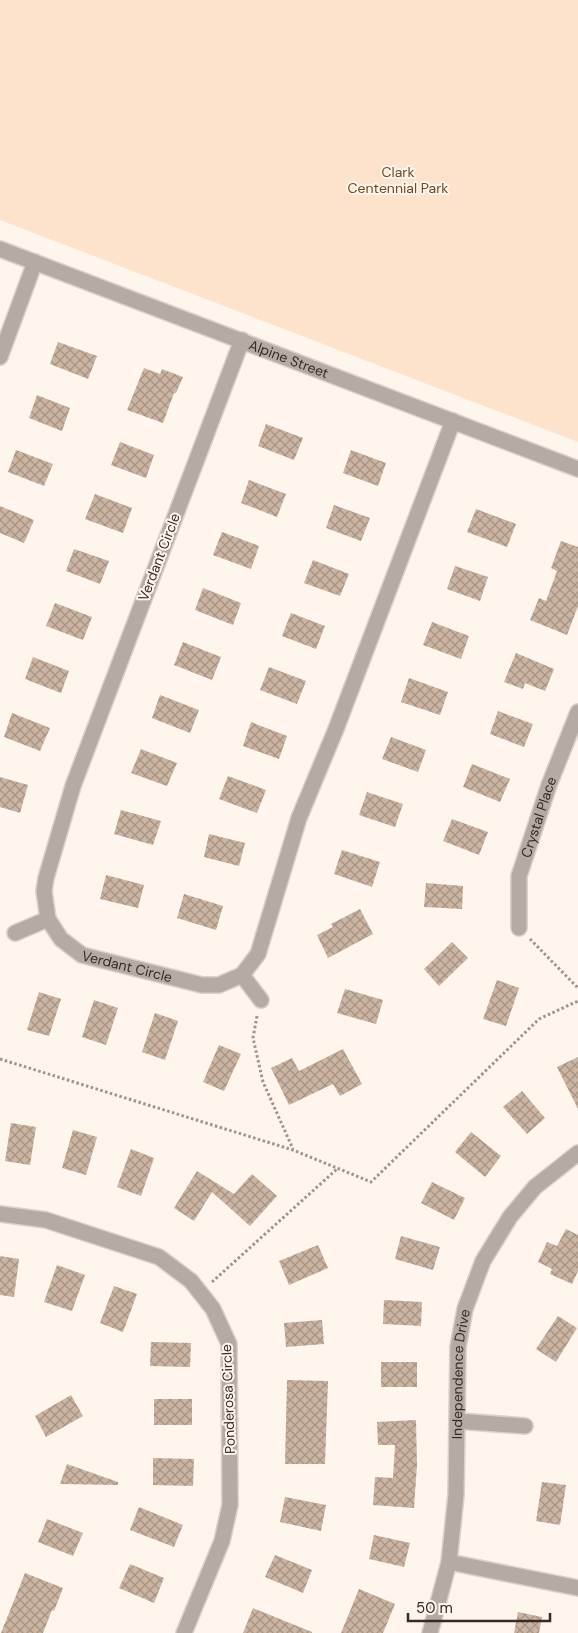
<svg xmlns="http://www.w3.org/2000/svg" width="578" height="1633" font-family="'DM Sans',sans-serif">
<defs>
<pattern id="building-cross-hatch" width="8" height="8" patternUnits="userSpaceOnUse" patternTransform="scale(1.25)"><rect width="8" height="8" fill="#cbb4a2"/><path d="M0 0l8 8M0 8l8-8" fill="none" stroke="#a69384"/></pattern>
</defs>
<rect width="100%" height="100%" fill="#fef5ed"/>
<polygon fill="#fde2cc" points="0,0 578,0 578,442 0,220"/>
<g fill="url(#building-cross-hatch)">
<polygon points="58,342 97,356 88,379 50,364"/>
<polygon points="144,368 160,374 162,369 183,377 176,393 174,393 163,423 127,410"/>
<polygon points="37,395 70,408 62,431 29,418"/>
<polygon points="266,424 303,438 294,460 258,446"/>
<polygon points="120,442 154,455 146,478 111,465"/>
<polygon points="16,450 53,464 44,486 8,472"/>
<polygon points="351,450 386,463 378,486 343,473"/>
<polygon points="249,480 286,494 277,517 241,503"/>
<polygon points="95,494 132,508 123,533 85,519"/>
<polygon points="334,505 370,518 361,541 326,528"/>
<polygon points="0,506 34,520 24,543 0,533"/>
<polygon points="476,509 516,524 507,547 467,532"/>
<polygon points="222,532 259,546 251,569 213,555"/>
<polygon points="561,541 578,547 578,606 567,635 530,620 539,598 546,601 557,571 551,568"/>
<polygon points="74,549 109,561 100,584 66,571"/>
<polygon points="313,560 349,574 340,596 304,583"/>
<polygon points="455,566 488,577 480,601 447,589"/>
<polygon points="203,588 241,603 233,625 195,610"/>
<polygon points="55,603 92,617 83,640 46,626"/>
<polygon points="291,613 325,626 316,649 282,636"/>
<polygon points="432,622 469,636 461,659 423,645"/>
<polygon points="183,642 221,657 212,680 174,665"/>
<polygon points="516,653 554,669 545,691 525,683 523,689 504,682"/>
<polygon points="33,657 69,671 61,693 25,679"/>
<polygon points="269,667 306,681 297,704 260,690"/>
<polygon points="409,678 448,692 440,715 401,702"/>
<polygon points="160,695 199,710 190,733 152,718"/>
<polygon points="498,711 533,724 524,747 490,734"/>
<polygon points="12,713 50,728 40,751 4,737"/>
<polygon points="251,722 287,736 279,759 243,746"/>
<polygon points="391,737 426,750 418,772 382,759"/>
<polygon points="141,749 177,763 167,786 131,773"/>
<polygon points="472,764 510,779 500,802 463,787"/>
<polygon points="228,776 266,790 257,813 219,799"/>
<polygon points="0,777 28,785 20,813 0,807"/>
<polygon points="367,792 403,804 395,827 359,815"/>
<polygon points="121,810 161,821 153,845 114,834"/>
<polygon points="452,819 488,832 479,855 443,841"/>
<polygon points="209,834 245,843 239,866 204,857"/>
<polygon points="342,850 380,862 372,887 334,874"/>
<polygon points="106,875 144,885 138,908 100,899"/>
<polygon points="426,883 463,886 462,909 424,907"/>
<polygon points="184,894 223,906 216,930 177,918"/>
<polygon points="360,909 373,934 328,958 317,935 333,927 331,924"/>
<polygon points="452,942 468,958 439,986 424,969"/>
<polygon points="497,980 519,988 506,1026 483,1019"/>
<polygon points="345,989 383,1000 376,1024 337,1013"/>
<polygon points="39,992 61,999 49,1036 27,1030"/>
<polygon points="94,1000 118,1008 106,1045 82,1037"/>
<polygon points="155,1013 178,1021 165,1060 142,1052"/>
<polygon points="219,1045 241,1054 224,1091 203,1082"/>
<polygon points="343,1049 362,1084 340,1096 333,1084 289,1105 271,1068 292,1058 299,1071"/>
<polygon points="578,1057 578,1109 557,1067"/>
<polygon points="522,1091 545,1118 527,1134 503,1107"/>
<polygon points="11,1123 36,1127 30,1165 5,1161"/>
<polygon points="73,1130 97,1137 86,1175 62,1168"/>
<polygon points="471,1132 501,1156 485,1177 455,1152"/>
<polygon points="131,1149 154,1158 141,1196 117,1187"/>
<polygon points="197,1171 234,1194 252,1174 277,1196 250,1226 212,1192 194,1221 174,1208"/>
<polygon points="432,1182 465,1198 454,1220 421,1203"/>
<polygon points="566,1229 578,1235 578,1271 572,1284 550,1274 552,1269 538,1262 547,1242 557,1246"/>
<polygon points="401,1236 440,1247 433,1270 395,1259"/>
<polygon points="318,1245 328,1268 289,1285 279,1261"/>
<polygon points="0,1256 19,1259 14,1297 0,1295"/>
<polygon points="57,1265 85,1275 72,1311 44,1302"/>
<polygon points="114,1286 137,1294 123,1332 100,1323"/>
<polygon points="384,1300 422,1302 421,1326 383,1324"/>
<polygon points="558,1316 577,1328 556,1362 536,1349"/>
<polygon points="322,1320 324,1344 286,1347 284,1323"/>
<polygon points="151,1342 191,1343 190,1367 150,1366"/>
<rect x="381" y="1362" width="36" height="25"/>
<polygon points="287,1380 328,1381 325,1464 285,1464"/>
<polygon points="71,1395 83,1416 46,1437 35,1416"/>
<rect x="154" y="1399" width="38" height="26"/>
<polygon points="416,1420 417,1465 414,1508 373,1505 375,1477 393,1478 395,1445 378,1445 377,1422"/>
<polygon points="153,1458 194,1459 193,1486 153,1485"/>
<polygon points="67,1464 118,1482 118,1485 60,1484"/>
<polygon points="542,1482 566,1485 560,1525 536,1521"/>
<polygon points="285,1497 326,1505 321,1531 280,1522"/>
<polygon points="139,1507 183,1525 174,1547 130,1530"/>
<polygon points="47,1519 83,1533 73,1556 38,1542"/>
<polygon points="374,1535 410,1543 404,1567 369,1559"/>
<polygon points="275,1555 312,1570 303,1593 265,1577"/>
<polygon points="130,1564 164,1578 154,1603 119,1588"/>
<polygon points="25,1573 63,1588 54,1611 52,1610 43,1633 1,1633"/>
<polygon points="359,1589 395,1604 383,1633 341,1633"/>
<polygon points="253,1608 312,1632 312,1633 243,1633"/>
<polygon points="518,1612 542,1617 539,1633 514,1633"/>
</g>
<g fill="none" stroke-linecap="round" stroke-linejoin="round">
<g stroke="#dad1c9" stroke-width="18">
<g id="minor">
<path id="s1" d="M0 249 578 469"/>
<path id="s2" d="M242 340 73 786 46 878 44 891 48 919 61 939 82 955 202 985H219L242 975 258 954 299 818 336 729 453 421"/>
<polyline points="0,357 35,262"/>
<path id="s3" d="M519 928V876L549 785 578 712"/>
<polyline points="15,933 48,919"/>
<polyline points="242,975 261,1000"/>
<polyline points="0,1214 46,1220 159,1257 191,1281 213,1309 229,1344 230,1505 222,1541 184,1633"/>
<polyline points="457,1421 525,1426"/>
<polyline points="449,1562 578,1588"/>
<path id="s4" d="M430 1633 449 1562 456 1495 458 1347 465 1309 483 1261 510 1217 535 1187 578 1153"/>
</g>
</g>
<g stroke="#9d948c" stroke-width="3" stroke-dasharray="2.5 2.5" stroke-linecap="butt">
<polyline points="530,939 578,988"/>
<polyline points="257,1016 253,1038 263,1082 293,1149"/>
<polyline points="0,1059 293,1150 371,1182 539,1019 578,1001"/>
<polyline points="212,1282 337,1169"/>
</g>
<use href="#minor" stroke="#b5aba3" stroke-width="15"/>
</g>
<g text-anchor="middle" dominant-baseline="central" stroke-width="4" stroke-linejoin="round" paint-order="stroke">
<g font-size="14" fill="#724820" stroke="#fef5ed">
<text x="398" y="172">Clark<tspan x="398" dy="16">Centennial Park</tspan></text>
</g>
<g font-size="14" fill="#352c25" stroke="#fef5ed">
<text stroke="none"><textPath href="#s1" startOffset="309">Alpine Street</textPath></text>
<text transform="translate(159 557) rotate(-69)">Verdant Circle</text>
<text stroke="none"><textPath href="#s3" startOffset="114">Crystal Place</textPath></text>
<text stroke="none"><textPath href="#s2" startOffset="711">Verdant Circle</textPath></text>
<text stroke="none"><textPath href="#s4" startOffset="262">Independence Drive</textPath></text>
<text transform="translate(228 1399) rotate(-92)">Ponderosa Circle</text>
</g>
</g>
<path d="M408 1613v8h142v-8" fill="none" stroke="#352c25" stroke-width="2.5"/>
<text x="416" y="1613" font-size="15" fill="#352c25" stroke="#fef5ed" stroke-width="4" paint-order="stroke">50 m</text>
</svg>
